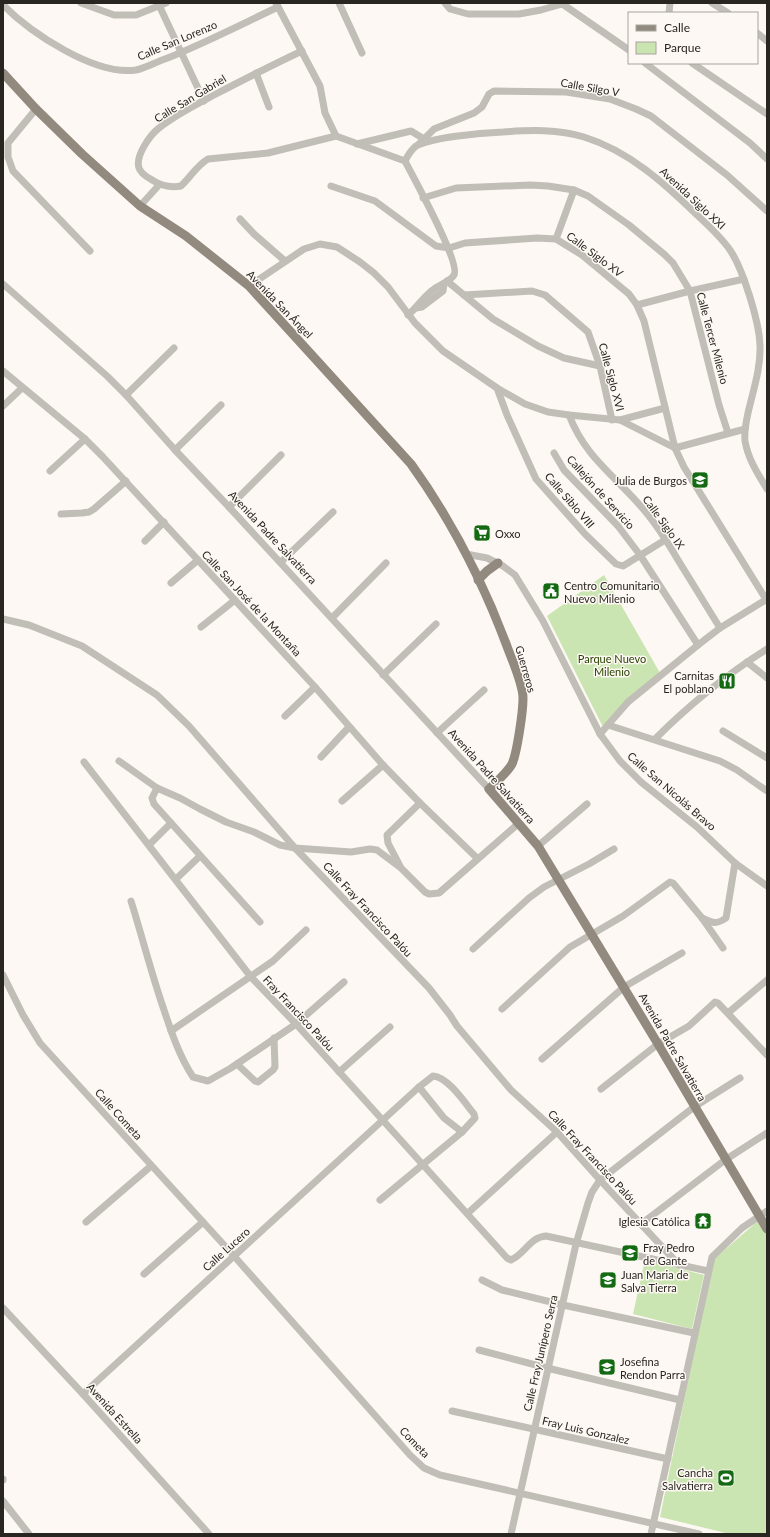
<svg xmlns="http://www.w3.org/2000/svg" width="770" height="1537" font-family="Lato,sans-serif">
<rect width="100%" height="100%" fill="#fdf8f3"/>
<g fill="#cae5b1">
<polygon points="604,575 660,673 605,731 547,616"/>
<polygon points="759,1220 767,1232 767,1534 730,1534 660,1517 713,1260"/>
<polygon points="645,1260 704,1275 692,1329 633,1314"/>
</g>
<g fill="none" stroke-linecap="round" stroke-linejoin="round">
<g stroke="#c1bdb7" stroke-width="7">
<polyline points="81,3 114,15 136,15 166,3"/>
<polyline points="158,3 204,101"/>
<polyline points="276,3 320,86 325,113 336,136"/>
<polyline points="339,3 362,53"/>
<polyline points="445,3 450,9 468,14 519,14 541,10 562,4"/>
<polyline points="561,3 629,50"/>
<polyline points="712,3 728,13"/>
<path d="M3 5C31 33 95 76 136 70 145 68 156 62 165 59 203 44 240 25 278 7"/>
<polyline points="669,13 670,3"/>
<polyline points="757,33 767,41"/>
<path d="M302 51C272 65 243 80 214 95 195 105 175 115 159 128 150 135 135 156 139 168 141 174 147 177 152 180 160 185 171 188 181 186 191 177 196 166 208 159L268 153 336 136 405 161"/>
<polyline points="645,63 750,143 767,159"/>
<polyline points="692,63 767,114"/>
<polyline points="256,73 269,107"/>
<polyline points="36,109 8,143 8,157 13,171 90,251"/>
<polyline points="357,144 411,131 424,139"/>
<polyline points="419,144 434,129 474,113 482,107 489,94 494,91 566,92 610,99 636,109 651,116 727,175 767,211"/>
<path d="M405 161C408 155 411 150 416 146 432 137 483 133 503 132 530 130 558 129 584 137 629 151 664 183 697 215 709 226 721 237 730 250 743 269 759 321 760 345 761 368 753 391 748 413 746 422 744 431 745 441 748 459 758 474 767 489"/>
<path d="M405 161C413 177 461 263 454 275 451 280 444 283 439 286 426 292 419 306 408 315"/>
<polyline points="331,186 375,201 436,246 449,248 465,243 537,238 556,239 582,255 629,294 637,305 644,321 675,448 745,429"/>
<polyline points="423,198 456,188 530,185 548,186 574,190 588,196 629,225 665,255 673,263 690,291 719,405 728,433"/>
<polyline points="140,206 159,185"/>
<polyline points="240,219 254,234 285,261"/>
<polyline points="556,239 574,190"/>
<polyline points="447,281 493,319 538,346 564,358 600,366"/>
<polyline points="3,284 107,376 126,395 175,450 229,507 489,789"/>
<polyline points="249,286 304,249 320,244 337,247 360,262 374,273 388,287 415,323 443,351 497,388 525,404 548,412 569,415 620,420 675,448 684,467 767,601"/>
<polyline points="464,295 532,291 545,295 588,332 600,366 612,420"/>
<polyline points="637,305 690,291 744,279"/>
<polyline points="416,308 422,307 443,291 444,284"/>
<polyline points="3,371 85,439 103,457 315,687 383,765 420,803 477,858"/>
<polyline points="497,388 507,415 536,479 585,534 616,564 623,566 665,540"/>
<polyline points="126,395 174,348"/>
<polyline points="3,406 22,388"/>
<path d="M569 415C586 459 616 476 644 510 657 525 668 543 678 560 692 583 706 605 720 628"/>
<polyline points="620,420 665,408"/>
<polyline points="175,450 221,405"/>
<polyline points="554,453 564,470 618,526 640,555 698,645"/>
<polyline points="50,471 85,439"/>
<polyline points="229,507 281,455"/>
<polyline points="61,514 82,513 89,512 94,509 126,481"/>
<polyline points="145,541 164,522"/>
<polyline points="466,554 487,558 503,566 515,575 543,621 600,734 620,761 641,782 697,827 735,863 767,886"/>
<polyline points="281,562 333,512"/>
<polyline points="171,583 198,560"/>
<polyline points="332,618 386,563"/>
<polyline points="3,619 29,625 82,646 157,695 189,726 295,848 429,988 450,1015 457,1026 511,1090 557,1132 600,1180 679,1265"/>
<polyline points="201,627 235,600"/>
<polyline points="747,662 767,678"/>
<polyline points="383,675 436,624"/>
<polyline points="285,716 315,687"/>
<polyline points="608,725 720,761 737,770 767,791"/>
<polyline points="723,731 767,758"/>
<polyline points="437,733 484,690"/>
<polyline points="600,734 628,702 698,645 720,628 767,599"/>
<path d="M655 739C689 705 726 675 767 649"/>
<polyline points="321,757 349,727"/>
<polyline points="119,761 157,788 180,798 200,809 226,822 254,832 280,845 295,848 351,852 370,849 377,850 401,868 425,892 429,894 439,893 519,823"/>
<path d="M84 762 251 977 296 1024 507 1258 511 1260C525 1254 530 1237 546 1236L708 1271"/>
<polyline points="157,788 152,798 154,804 260,922"/>
<polyline points="342,801 383,765"/>
<polyline points="149,845 171,823"/>
<polyline points="538,846 587,804"/>
<polyline points="400,866 388,843 387,835 420,803"/>
<polyline points="176,879 200,856"/>
<path d="M131 901C142 936 151 972 163 1007 171 1031 179 1056 193 1077L208 1081 231 1068 296 1024 344 982"/>
<path d="M702 918C713 923 716 925 726 918L735 863"/>
<polyline points="473,949 529,898 544,887 589,864 614,849"/>
<polyline points="3,975 23,1015 40,1043 234,1256 410,1455 424,1468 440,1475 699,1534"/>
<polyline points="502,1009 570,947 623,916 670,882 673,883 702,918 723,948"/>
<polyline points="728,1013 767,980"/>
<polyline points="171,1031 273,961 306,930"/>
<polyline points="542,1059 624,987 682,953"/>
<polyline points="237,1064 255,1081 258,1082 273,1070 275,1067 274,1038"/>
<polyline points="339,1072 390,1027"/>
<polyline points="419,1087 444,1118 462,1132"/>
<polyline points="601,1089 658,1044 689,1026 715,1002 718,1003 767,1055"/>
<polyline points="468,1213 557,1132"/>
<polyline points="86,1222 151,1166"/>
<polyline points="641,1224 725,1160 767,1133"/>
<polyline points="144,1274 203,1222"/>
<polyline points="482,1280 502,1290 563,1305 694,1333"/>
<polyline points="3,1308 83,1394 209,1534"/>
<polyline points="479,1350 547,1368 680,1400"/>
<path d="M83 1394 419 1087 433 1076C448 1077 465 1103 474 1114L475 1118 462 1132 380 1200"/>
<polyline points="452,1411 668,1459"/>
<polyline points="3,1479 3,1480"/>
<polyline points="3,1501 29,1534"/>
<polyline points="511,1534 576,1244 588,1203 592,1192 600,1180 694,1107 740,1078"/>
<polyline points="651,1534 712,1257 742,1228 767,1211"/>
</g>
<g stroke="#928a7f" stroke-width="9">
<path d="M3 73 36 109 82 154 140 206 186 236 249 286 411 464C452 521 484 584 508 649 513 662 523 685 523 698 523 712 517 753 512 764 507 773 496 782 489 789L538 846 658 1044 767 1229"/>
<polyline points="478,580 487,571 498,563"/>
</g>
</g>
<defs>
<g id="school-square" transform="scale(0.9)"><rect x="-9" y="-9" width="18" height="18" rx="4" fill="#136a12" stroke="#fdf8f3"/><path d="M0-5L7-2L0 1L-7-2ZM-4 1L0 2.5L4 1V4Q0 6-4 4Z" fill="#fff"/></g>
<g id="supermarket-square" transform="scale(0.9)"><rect x="-9" y="-9" width="18" height="18" rx="4" fill="#136a12" stroke="#fdf8f3"/><path d="M-6-5.5h2.5l.6 2H6L4.5 2H-2.5L-4.4-4H-6ZM-1.5 3.2a1.3 1.3 0 1 0 .1 0ZM3 3.2a1.3 1.3 0 1 0 .1 0Z" fill="#fff"/></g>
<g id="civic-square" transform="scale(0.9)"><rect x="-9" y="-9" width="18" height="18" rx="4" fill="#136a12" stroke="#fdf8f3"/><path d="M-.6-6.5H3V-4.5H.6V-3L4-1V1h2V6H-6V1h2V-1L-.6-3ZM-1.2 2.5V6h2.4V2.5Z" fill="#fff"/></g>
<g id="restaurant-square" transform="scale(0.9)"><rect x="-9" y="-9" width="18" height="18" rx="4" fill="#136a12" stroke="#fdf8f3"/><path d="M-5-6h1v4h1v-4h1v4h1v-4h1v5L-1.5 .5V6h-2V.5L-5-1ZM5-6V6H3V1.5H1.5Q1.5-4 5-6Z" fill="#fff"/></g>
<g id="temple-square" transform="scale(0.9)"><rect x="-9" y="-9" width="18" height="18" rx="4" fill="#136a12" stroke="#fdf8f3"/><path d="M0-6L5-2H3V0L6.5 2.5H4V6H1.5V3h-3V6H-4V2.5H-6.5L-3 0V-2H-5Z" fill="#fff"/></g>
<g id="stadium-square" transform="scale(0.9)"><rect x="-9" y="-9" width="18" height="18" rx="4" fill="#136a12" stroke="#fdf8f3"/><path d="M0-5a6.5 5 0 1 0 0 10a6.5 5 0 1 0 0-10ZM-3.5-1.8h7v3.6h-7Z" fill="#fff"/></g>
</defs>
<g fill-rule="evenodd">
<use href="#school-square" x="700" y="480"/>
<use href="#supermarket-square" x="482" y="533"/>
<use href="#civic-square" x="551" y="591"/>
<use href="#restaurant-square" x="727" y="681"/>
<use href="#temple-square" x="703" y="1221"/>
<use href="#school-square" x="630" y="1253"/>
<use href="#school-square" x="608" y="1280"/>
<use href="#school-square" x="607" y="1367"/>
<use href="#stadium-square" x="726" y="1478"/>
</g>
<g text-anchor="middle" dominant-baseline="central" stroke-width="3" stroke-linejoin="round" paint-order="stroke">
<g font-size="11" fill="#292520" stroke="#fdf8f3">
<text transform="translate(177 40) rotate(-23)">Calle San Lorenzo</text>
<text transform="translate(590 87) rotate(10)">Calle Silgo V</text>
<text transform="translate(190 98) rotate(-31)">Calle San Gabriel</text>
<text transform="translate(693 198) rotate(43)">Avenida Siglo XXI</text>
<text transform="translate(595 254) rotate(37)">Calle Siglo XV</text>
<text transform="translate(280 304) rotate(46)">Avenida San Ángel</text>
<text transform="translate(713 338) rotate(75)">Calle Tercer Milenio</text>
<text transform="translate(612 377) rotate(75)">Calle Siglo XVI</text>
<text transform="translate(601 492) rotate(48)">Callejón de Servicio</text>
<text transform="translate(570 500) rotate(49)">Calle Siblo VIII</text>
<text transform="translate(664 522) rotate(54)">Calle Siglo IX</text>
<text transform="translate(273 537) rotate(47)">Avenida Padre Salvatierra</text>
<text transform="translate(252 603) rotate(47)">Calle San José de la Montaña</text>
<text transform="translate(526 669) rotate(74)">Guerreros</text>
<text transform="translate(492 776) rotate(48)">Avenida Padre Salvatierra</text>
<text transform="translate(672 791) rotate(41)">Calle San Nicolás Bravo</text>
<text transform="translate(368 909) rotate(47)">Calle Fray Francisco Palóu</text>
<text transform="translate(299 1013) rotate(47)">Fray Francisco Palóu</text>
<text transform="translate(673 1047) rotate(60)">Avenida Padre Salvatierra</text>
<text transform="translate(119 1114) rotate(48)">Calle Cometa</text>
<text transform="translate(593 1157) rotate(47)">Calle Fray Francisco Palóu</text>
<text transform="translate(226 1249) rotate(-42)">Calle Lucero</text>
<text transform="translate(540 1353) rotate(-77)">Calle Fray Junípero Serra</text>
<text transform="translate(115 1413) rotate(48)">Avenida Estrella</text>
<text transform="translate(586 1430) rotate(13)">Fray Luis Gonzalez</text>
<text transform="translate(415 1442) rotate(46)">Cometa</text>
</g>
<g font-size="11" fill="#292520" stroke="#fdf8f3" text-anchor="start">
<text x="687" y="480" text-anchor="end">Julia de Burgos</text>
<text x="495" y="533">Oxxo</text>
<text x="564" y="585">Centro Comunitario<tspan x="564" dy="13">Nuevo Milenio</tspan></text>
<text x="714" y="675" text-anchor="end">Carnitas<tspan x="714" dy="13">El poblano</tspan></text>
<text x="690" y="1221" text-anchor="end">Iglesia Católica</text>
<text x="643" y="1247">Fray Pedro<tspan x="643" dy="13">de Gante</tspan></text>
<text x="621" y="1274">Juan Maria de<tspan x="621" dy="13">Salva Tierra</tspan></text>
<text x="620" y="1361">Josefina<tspan x="620" dy="13">Rendon Parra</tspan></text>
<text x="713" y="1472" text-anchor="end">Cancha<tspan x="713" dy="13">Salvatierra</tspan></text>
</g>
<g font-size="11" fill="#284300" stroke="#fdf8f3">
<text x="612" y="658">Parque Nuevo<tspan x="612" dy="13">Milenio</tspan></text>
</g>
</g>
<rect width="770" height="1537" fill="none" stroke="#292520" stroke-width="8"/>
<rect x="628" y="12" width="130" height="52" fill="#fdf8f3" stroke="#a8a49f"/>
<rect x="636" y="25" width="20" height="6" fill="#928a7f" stroke="#a8a49f"/>
<text x="664" y="32" font-size="12" fill="#292520">Calle</text>
<rect x="636" y="42" width="20" height="12" fill="#cae5b1" stroke="#a8a49f"/>
<text x="664" y="52" font-size="12" fill="#292520">Parque</text>
</svg>
